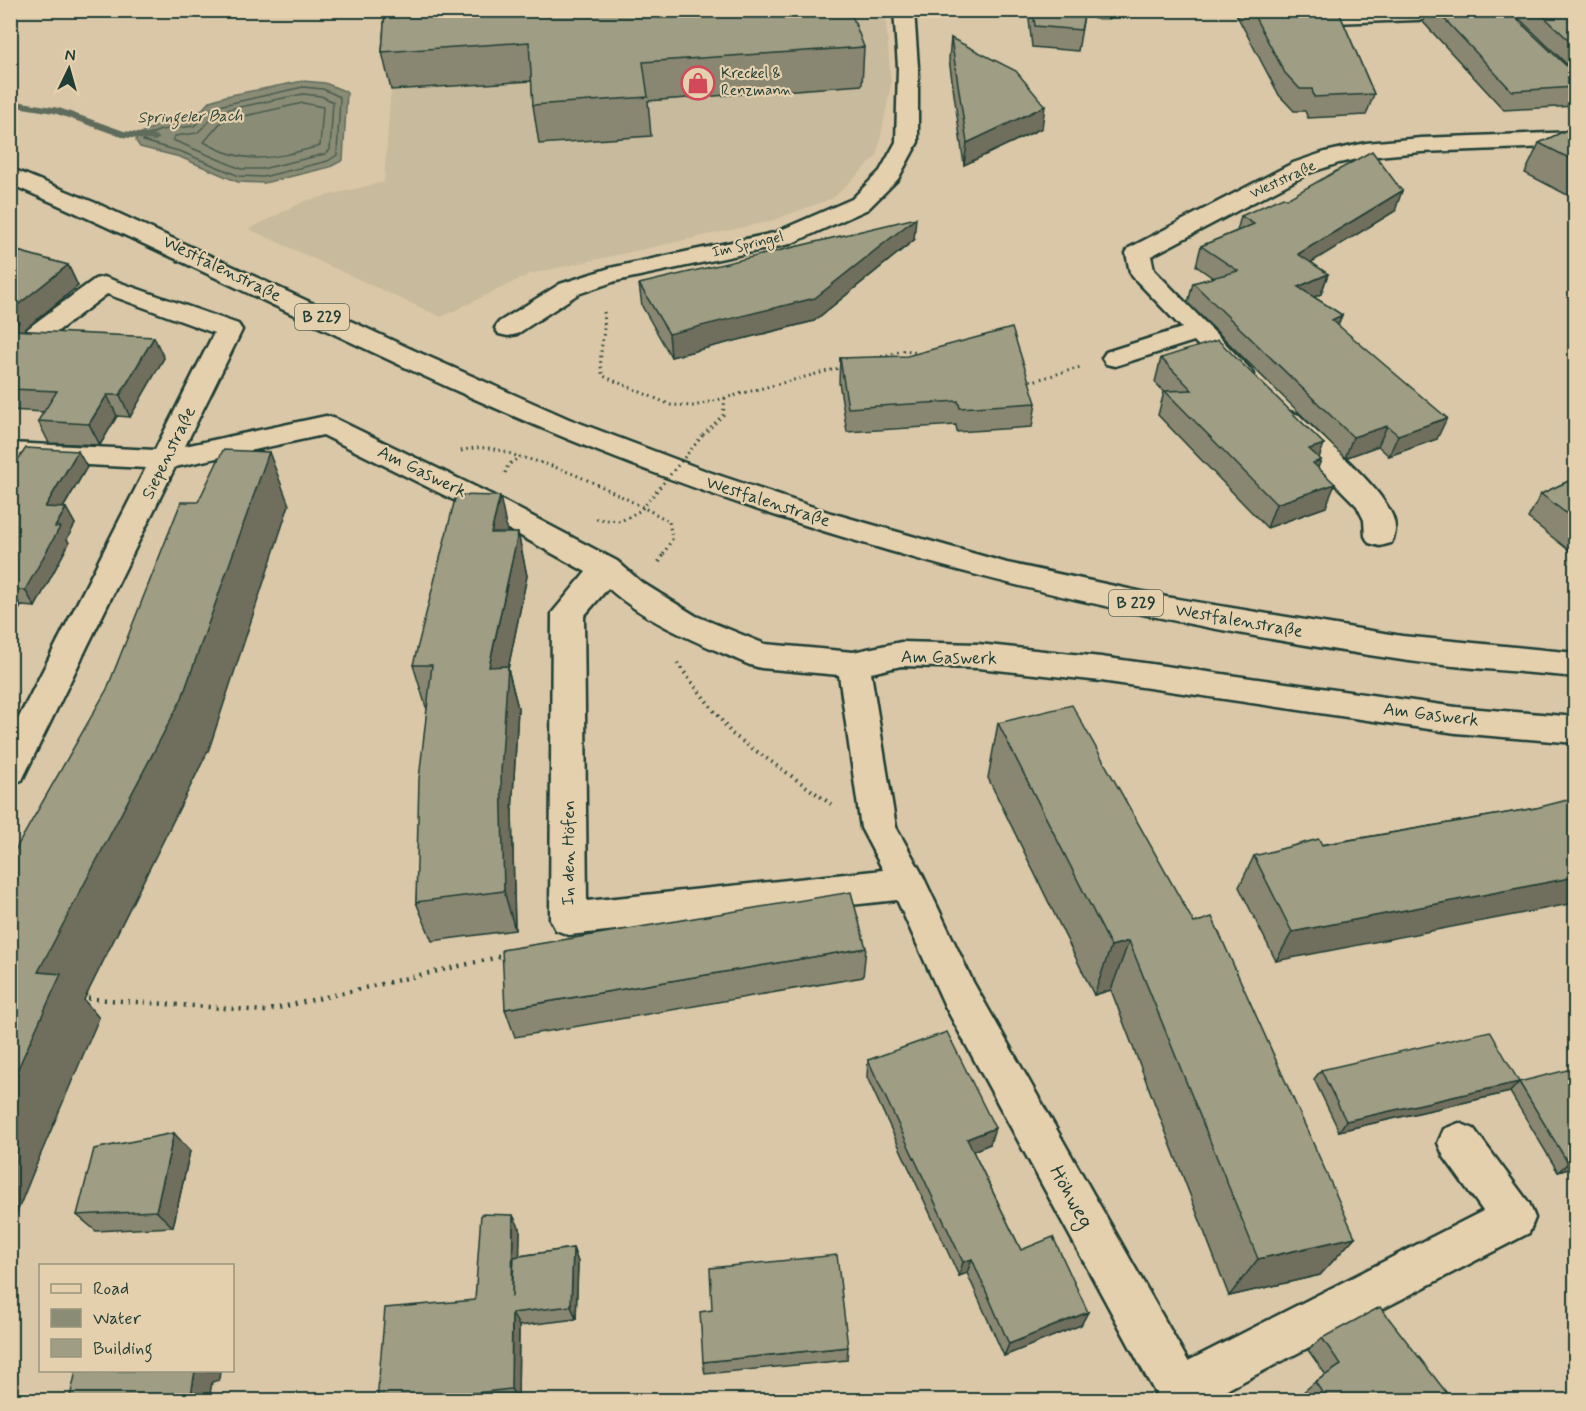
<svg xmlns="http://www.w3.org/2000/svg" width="1586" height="1411" font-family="Mynerve,sans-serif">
<rect width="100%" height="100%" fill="#d9c7a7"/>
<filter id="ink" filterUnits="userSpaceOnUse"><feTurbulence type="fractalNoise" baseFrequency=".0167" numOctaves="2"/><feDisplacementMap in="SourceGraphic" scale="12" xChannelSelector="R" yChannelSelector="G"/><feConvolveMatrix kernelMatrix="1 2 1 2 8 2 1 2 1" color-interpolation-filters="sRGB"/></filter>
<g filter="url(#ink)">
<polygon fill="#c8ba9c" points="580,11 885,11 891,84 877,156 833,198 771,221 530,274 441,317 249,229 305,201 384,182 391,90 535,80 646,101 862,85"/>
<polygon fill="#8a8c76" stroke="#5f6c5c" stroke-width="1.5" points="303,81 325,83 347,92 343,160 330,167 264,183 238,182 180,157 140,147 136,141 137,135 160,124 191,121 210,101 226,96"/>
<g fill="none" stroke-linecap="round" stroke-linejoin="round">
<g stroke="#4a5d4e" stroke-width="1.5">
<polygon points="303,87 323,89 340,97 337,155 328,161 263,177 239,176 182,152 143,141 148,135 161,130 194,126 214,107"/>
<polygon points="303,94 321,96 333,102 330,150 325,154 262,169 241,169 173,140 175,136 197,133 217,114 230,109"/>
<path d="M303 103 323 107 320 146C274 158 247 167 204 142L222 121Z"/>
</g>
<polygon fill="#5f6c5c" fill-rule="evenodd" points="10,100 59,108 124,131 155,135 160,138 155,141 122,137 54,113 10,106"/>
<g stroke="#1f3d34" stroke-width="5">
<g id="minor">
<polygon points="894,10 914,10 918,67 918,142 898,179 868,209 790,244 616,281 578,294 517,334 508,336 499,334 495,328 499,322 560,284 610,268 774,233 852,199 880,171 896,142 898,67"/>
<polygon points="1091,10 1111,10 1112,13 1109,17 1095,17"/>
<polygon points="1348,10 1480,10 1481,12 1478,16 1471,18 1305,24 1298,22 1295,18 1298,14"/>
<polygon points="1576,132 1576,146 1421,152 1366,157 1339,163 1309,173 1151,256 1154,270 1250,369 1254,375 1250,381 1241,383 1232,381 1194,341 1115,366 1106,364 1102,358 1106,352 1182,328 1133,277 1130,272 1126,253 1129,248 1293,163 1325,152 1366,143 1421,138"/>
<path d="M104 277 238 324 242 330 185 446 326 416 336 419 492 495 617 561 641 582 696 616 765 644 853 652 901 642 978 644 1101 657 1456 707 1576 717V743L1456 733 1101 681 978 668 901 666 871 673 896 827 921 872 973 982 1188 1361 1483 1211 1444 1157 1438 1143 1444 1129 1459 1123 1474 1129 1529 1203 1535 1218 1529 1233 1207 1400H1159L945 1006 897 900 569 935 556 930 550 919 552 613 586 572 472 509 323 435 175 467 22 780 10 784V735L146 468 10 461V443L155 450 214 333 107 294 46 340 37 342 28 340 24 334 28 328 95 279ZM608 588C648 624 700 643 750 665L761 668 839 675 861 828 883 870 587 901 584 616Z"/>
<path d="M1289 412 1299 415C1322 438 1387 491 1394 521 1396 530 1395 536 1391 543L1380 546 1369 543 1365 536 1364 520 1357 506 1279 427 1275 421 1279 415Z"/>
</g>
</g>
<g stroke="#1f3d34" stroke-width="5">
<path id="major" d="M10 168 98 204 411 349 569 419 709 472 831 513 1007 563 1166 597 1402 636 1576 653V677C1518 671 1459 668 1402 660 1138 622 880 560 631 464 419 383 219 273 10 184Z"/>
</g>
<g stroke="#1f3d34" stroke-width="3" stroke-dasharray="1.5 4" stroke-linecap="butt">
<path d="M604 312C607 334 596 354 603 376L671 405 694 406 843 367"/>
<polyline points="876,358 906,350 921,354"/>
<polyline points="1025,379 1033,381 1081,367"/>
<polyline points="703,435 723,415 725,398"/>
<path d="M461 451C482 444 499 449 519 457"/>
<path d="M505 473 508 465 520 457C573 469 621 496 669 521L672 539 663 555"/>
</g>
<g stroke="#1f3d34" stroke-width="4" stroke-dasharray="1.5 4.5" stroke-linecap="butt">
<polyline points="659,562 664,554"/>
<polyline points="677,663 732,734 831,804"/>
</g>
<polyline stroke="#1f3d34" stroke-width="4.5" stroke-dasharray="2 6" stroke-linecap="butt" points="80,998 265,1011 507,955"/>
<use href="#minor" fill="#e5d0ae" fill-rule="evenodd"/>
<use href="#major" fill="#e5d0ae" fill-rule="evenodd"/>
<polyline stroke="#1f3d34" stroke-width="3" stroke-dasharray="1.5 4" stroke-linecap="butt" points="596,519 621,521 641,510 703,435"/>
</g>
<g fill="#898771" stroke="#1f3d34" stroke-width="1.5">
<polygon points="385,10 864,47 862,85 648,101 651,136 539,144 533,105 532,81 391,90 382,52"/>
<polygon points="1028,10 1085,10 1078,51 1032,47"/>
<polygon points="1234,10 1338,10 1374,94 1366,115 1308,118 1305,111 1294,111 1279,95"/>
<polygon points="1427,10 1507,10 1575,74 1575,106 1504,110 1423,22"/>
<polygon points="1510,10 1575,10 1575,72"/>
<polygon points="951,38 1042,128 964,165 949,59"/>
<polygon points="1575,126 1575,199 1525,173 1539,143"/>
<polygon points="1287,199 1395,211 1311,262 1328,274 1321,294 1314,297 1342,315 1338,325 1437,439 1389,456 1378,446 1345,458 1188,303 1193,283 1213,278 1196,266 1201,246 1237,231 1241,216"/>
<polygon points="914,240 814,321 671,357 642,306 639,284"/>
<polygon points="10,249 68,265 78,286 24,331 164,358 130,417 117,416 100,445 49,443 38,421 44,412 10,410"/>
<polygon points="840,358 1036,403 1032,427 957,432 956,425 847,432 839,382"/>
<polygon points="1161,358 1319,458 1321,460 1318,467 1326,507 1267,528 1158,415 1164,392 1155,382"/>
<polygon points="10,467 87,467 63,508 66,508 75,524 67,539 69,543 35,607 21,606 10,625"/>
<polygon points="1575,478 1575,555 1528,518 1541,494"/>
<polygon points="508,533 518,533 527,576 508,669 518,708 512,812 515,930 432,941 416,902 427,707 426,707 413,665"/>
<polygon points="998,723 1355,1237 1320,1275 1229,1296 1111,990 1094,995 988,778"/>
<polygon points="1536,808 1276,961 1239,887 1254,856"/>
<polygon points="866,948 863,977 515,1037 505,1009"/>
<polygon points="868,1060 990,1144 973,1151 1021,1250 1088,1312 1081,1325 1004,1356 967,1273 959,1276 867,1077"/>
<polygon points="1321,1070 1519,1082 1575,1167 1558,1172 1510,1092 1339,1131 1314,1079"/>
<polygon points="190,1151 173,1227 96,1231 77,1215"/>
<polygon points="520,1229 519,1256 573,1248 578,1262 576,1319 519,1326 518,1400 377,1401 475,1300"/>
<polygon points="1322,1338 1453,1401 1306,1401 1301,1394 1315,1382 1326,1375 1308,1350"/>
<polygon points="848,1347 847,1360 705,1374 703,1362"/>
</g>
<g fill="#6f6e5c" stroke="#1f3d34" stroke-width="1.5">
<polygon points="1045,106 1042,128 964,165 967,143"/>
<polygon points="1402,191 1395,211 1292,274 1298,254"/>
<polygon points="916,218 914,240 814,321 671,357 669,334"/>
<polygon points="68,265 78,286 24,330 30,343 10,334 10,311"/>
<polygon points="1328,274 1321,294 1291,307 1298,287"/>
<polygon points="1342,315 1334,336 1332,320"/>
<polygon points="154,337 164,358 130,417 120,395"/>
<polygon points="107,395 117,416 100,445 89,424"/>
<polygon points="1447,418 1437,439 1389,456 1398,435"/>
<polygon points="1387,426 1378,446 1345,458 1353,437"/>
<polygon points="1324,444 1318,461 1321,460 1312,483 1309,449"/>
<polygon points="78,451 87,467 54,523 45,507"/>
<polygon points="269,452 289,505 209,749 84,1000 99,1018 37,1163 10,1230 10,1086 38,972"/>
<polygon points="1335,484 1326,507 1267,528 1276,504"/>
<polygon points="500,496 509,540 491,533"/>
<polygon points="66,508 75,524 67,539 69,543 35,607 25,590 55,527"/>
<polygon points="518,533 527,576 508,669 518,708 512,812 515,930 504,891 489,667"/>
<polygon points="11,590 21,606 10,625 10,591"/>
<polygon points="1575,877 1575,903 1276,961 1292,932"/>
<polygon points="1129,941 1111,990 1094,995 1111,946"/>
<polygon points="1519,1082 1510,1092 1339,1131 1346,1121"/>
<polygon points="995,1128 990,1144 963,1155 967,1139"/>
<polygon points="174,1133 190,1151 173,1227 156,1211"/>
<polygon points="1575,1161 1575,1167 1558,1172 1568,1163"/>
<polygon points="513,1215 520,1229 519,1310 512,1297"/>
<polygon points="1355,1237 1320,1275 1229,1296 1258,1259"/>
<polygon points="573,1248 578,1262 576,1319 571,1306"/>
<polygon points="972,1259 967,1273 959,1276 963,1262"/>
<polygon points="1088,1312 1081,1325 1004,1356 1009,1344"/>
<polygon points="512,1313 519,1326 518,1400 511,1389"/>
<polygon points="195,1371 220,1371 219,1380 212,1382 209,1401 190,1401"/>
</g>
<g fill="#9f9d83" stroke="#1f3d34" stroke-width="1.5">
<polygon points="385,10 850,10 864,47 643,62 648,97 533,105 529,42 382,52"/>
<polygon points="1033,10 1085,10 1081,30 1035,26"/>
<polygon points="1251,10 1338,10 1374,94 1314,97 1312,89 1300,89 1285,73"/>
<polygon points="1436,10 1507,10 1575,74 1575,87 1512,91"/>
<polygon points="1537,10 1575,10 1575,46"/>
<polygon points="951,38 1016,71 1045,106 967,143"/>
<polygon points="1575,126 1575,161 1539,143"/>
<polygon points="1372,151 1402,191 1298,254 1328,274 1298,287 1342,315 1332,320 1447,418 1398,435 1387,426 1353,437 1193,283 1238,271 1201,246 1254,224 1241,216 1283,197 1287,199"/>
<polygon points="916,218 815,298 669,334 639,284"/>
<polygon points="10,249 68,265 10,311"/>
<polygon points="10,319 19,322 12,330 154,337 120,395 107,395 89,424 38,421 57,391 10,389"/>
<polygon points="1012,328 1036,403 960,408 958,401 848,408 840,358 907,356"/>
<polygon points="1218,340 1324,444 1309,449 1321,460 1313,463 1335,484 1276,504 1165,391 1192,390 1161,358"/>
<polygon points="26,448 78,451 45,507 66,508 55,527 60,527 25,590 11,590 10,591 10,467 13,467"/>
<polygon points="223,450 269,452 182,698 38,972 61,974 10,1086 10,859 107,689 181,502 198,502"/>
<polygon points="1575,478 1575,520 1541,494"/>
<polygon points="456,495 500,496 491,533 518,533 489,667 508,666 501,772 504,891 416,902 419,779 432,665 413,665"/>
<polygon points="1072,705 1194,923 1212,917 1355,1237 1258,1259 1129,941 1111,946 998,723"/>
<polygon points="1575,798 1575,877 1292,932 1254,856 1319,839 1322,845 1536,808"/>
<polygon points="851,892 866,948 505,1009 502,950"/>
<polygon points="1490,1031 1519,1082 1346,1121 1321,1070"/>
<polygon points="947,1032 995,1128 967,1139 1021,1250 1053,1237 1088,1312 1009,1344 972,1259 963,1262 868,1060"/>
<polygon points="1567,1070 1575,1083 1575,1161 1568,1163 1519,1082"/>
<polygon points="174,1133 156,1211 77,1215 94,1149"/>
<polygon points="481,1214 513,1215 512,1297 514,1257 573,1248 571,1306 512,1313 511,1389 402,1401 377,1401 385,1308 475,1300"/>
<polygon points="837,1255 848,1347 703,1362 700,1312 712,1310 710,1268"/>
<polygon points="1380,1307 1453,1401 1328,1401 1315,1382 1341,1365 1322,1338"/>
<polygon points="76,1371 195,1371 190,1401 69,1401"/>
</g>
</g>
<defs>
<g id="shop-ring" transform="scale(1.725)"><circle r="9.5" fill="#e5d0ae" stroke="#d1495b" stroke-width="1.5"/><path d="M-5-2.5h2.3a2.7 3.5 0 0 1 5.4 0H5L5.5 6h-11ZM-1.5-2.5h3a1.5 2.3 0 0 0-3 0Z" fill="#d1495b"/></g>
</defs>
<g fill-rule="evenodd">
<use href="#shop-ring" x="698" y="83"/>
</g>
<g text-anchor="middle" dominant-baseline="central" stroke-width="4.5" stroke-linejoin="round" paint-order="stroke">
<g font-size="15" fill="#1f3d34" stroke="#e5d0ae" text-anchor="start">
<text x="721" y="74">Kreckel &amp;<tspan x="721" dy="17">Renzmann</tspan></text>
</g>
<g font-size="15" fill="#1f3d34" stroke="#e5d0ae">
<text transform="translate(1283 180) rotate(-25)">Weststraße</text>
<text transform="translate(748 245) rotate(-13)">Im Springel</text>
</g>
<g font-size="16" font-style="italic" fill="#2f493e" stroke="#e5d0ae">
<text transform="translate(190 117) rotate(-1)">Springeler Bach</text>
</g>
<g fill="#e5d0ae" stroke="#5a6959" stroke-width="1.5">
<rect x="295" y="304" width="54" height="26" rx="4.5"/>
<rect x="1109" y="590" width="54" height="26" rx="4.5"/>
</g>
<g font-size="16" font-weight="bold" fill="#1f3d34">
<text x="322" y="317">B 229</text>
<text x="1136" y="603">B 229</text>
</g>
<g font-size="18" fill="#1f3d34" stroke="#e5d0ae">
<text transform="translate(222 269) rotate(26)">Westfalenstraße</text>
<text transform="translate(169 453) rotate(-64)">Siepenstraße</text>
<text transform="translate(422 472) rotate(26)">Am Gaswerk</text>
<text transform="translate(768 502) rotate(18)">Westfalenstraße</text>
<text transform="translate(1239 621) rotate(10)">Westfalenstraße</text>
<text transform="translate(949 658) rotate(1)">Am Gaswerk</text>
<text transform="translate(1431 715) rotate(7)">Am Gaswerk</text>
<text transform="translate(569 853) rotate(-90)">In den Höfen</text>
</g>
<g font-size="21" fill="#1f3d34" stroke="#e5d0ae">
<text transform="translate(1071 1197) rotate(61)">Höhweg</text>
</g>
</g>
<rect width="1586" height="1411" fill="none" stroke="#e5d0ae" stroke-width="36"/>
<rect x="18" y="18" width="1550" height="1375" fill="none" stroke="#1f3d34" stroke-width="2" filter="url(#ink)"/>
<rect x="39" y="1264" width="195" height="108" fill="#e5d0ae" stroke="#96957d" stroke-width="1.5"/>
<rect x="51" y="1284" width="30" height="9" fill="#e5d0ae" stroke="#96957d" stroke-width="1.5"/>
<text x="93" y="1294" font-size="18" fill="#1f3d34">Road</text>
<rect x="51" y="1309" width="30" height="18" fill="#8a8c76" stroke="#96957d" stroke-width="1.5"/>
<text x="93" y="1324" font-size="18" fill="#1f3d34">Water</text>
<rect x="51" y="1339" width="30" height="18" fill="#9f9d83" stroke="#96957d" stroke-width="1.5"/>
<text x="93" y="1354" font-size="18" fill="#1f3d34">Building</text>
<g transform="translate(69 69) rotate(5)" stroke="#e5d0ae" stroke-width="4.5" paint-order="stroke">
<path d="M0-4.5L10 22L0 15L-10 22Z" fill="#1f3d34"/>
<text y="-9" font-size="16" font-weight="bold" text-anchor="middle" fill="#1f3d34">N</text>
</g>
</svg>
